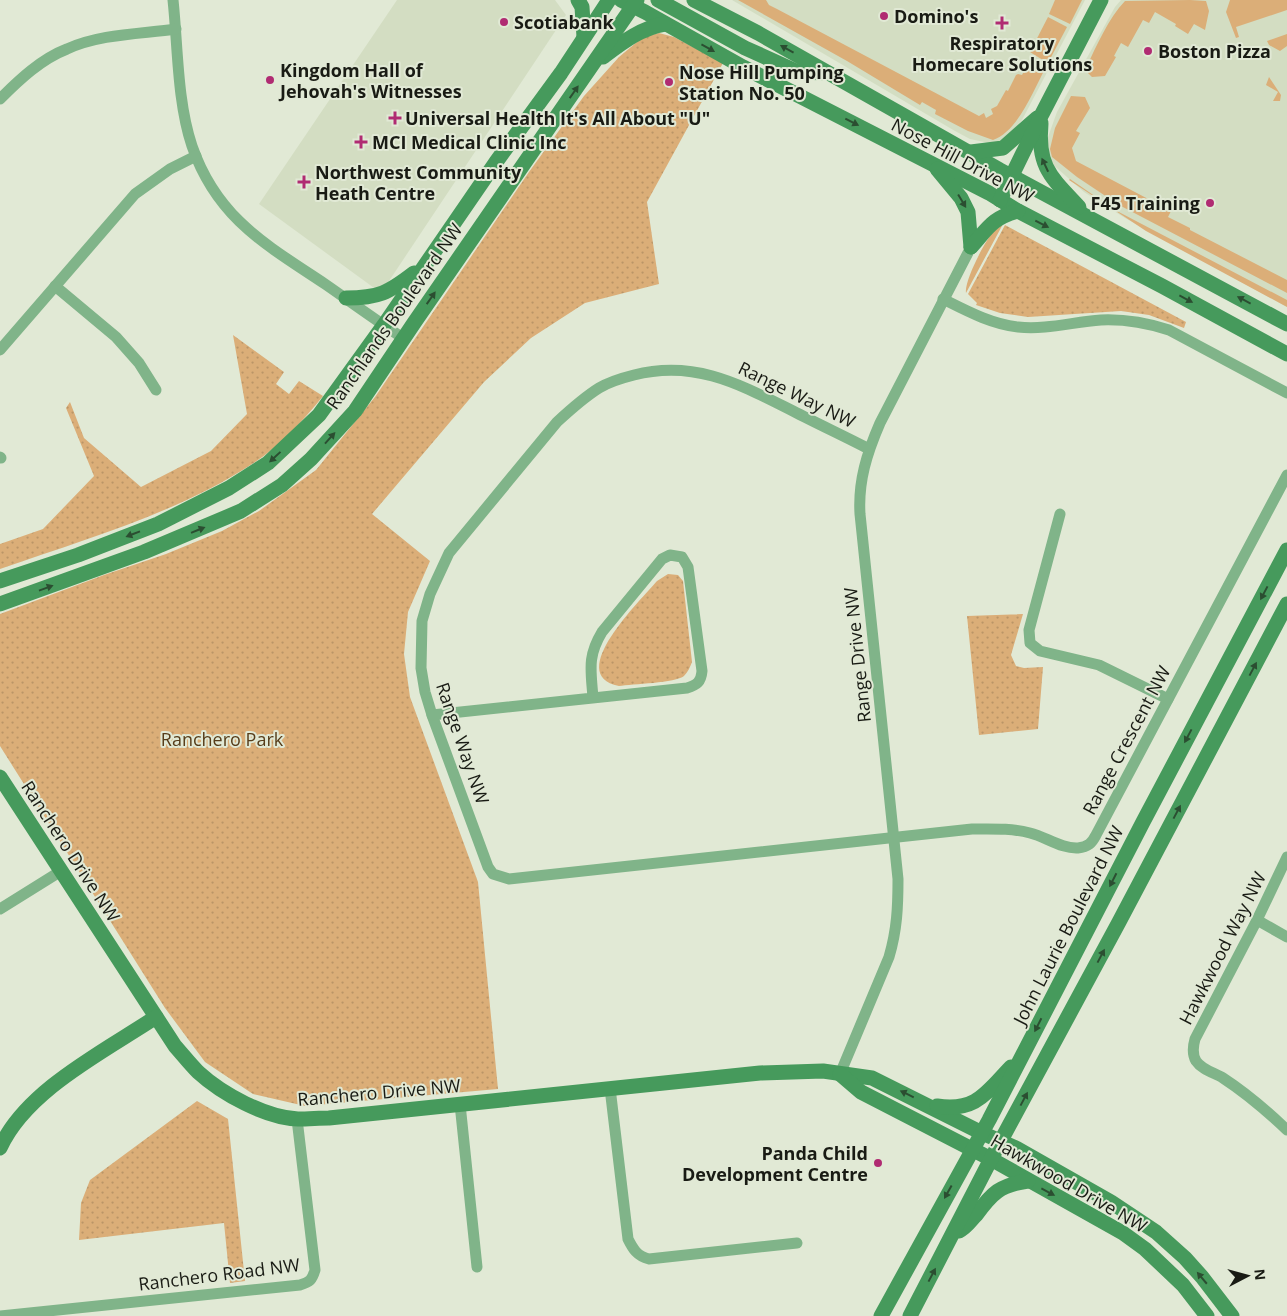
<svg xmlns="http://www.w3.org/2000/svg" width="1287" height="1316" font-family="'Open Sans',sans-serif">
<defs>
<pattern id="park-dots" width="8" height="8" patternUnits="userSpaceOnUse" patternTransform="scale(1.25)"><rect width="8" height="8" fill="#dbae78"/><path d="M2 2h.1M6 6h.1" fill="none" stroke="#bb9567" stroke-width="1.8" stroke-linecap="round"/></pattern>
</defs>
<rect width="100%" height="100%" fill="#e1e9d5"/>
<g fill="#d3ddc2">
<polygon points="397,0 555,0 566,15 381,293 259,204"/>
<polygon points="732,0 1085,0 1022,120 1016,127 1000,142 989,143 970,139 955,131"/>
<polygon points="1121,0 1287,0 1287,307 1125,218 1084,192 1050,162 1046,150 1048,137 1057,112 1115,7"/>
</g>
<g fill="#dbae78">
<path d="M738 0H766L769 5 777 9 979 116 984 113 986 118 993 114 991 109 997 106 1006 90 1008 91 1016 75 1018 74 1022 75 1031 58 1044 65 1046 67C1034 89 1018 132 993 140L968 131 935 114 936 110 922 102 920 105 847 61Z"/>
<polygon points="1055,0 1082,0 1070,24 1049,14"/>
<path d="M1190 0 1206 1 1209 11 1205 30 1194 24 1188 34 1175 26 1176 24 1155 12 1149 23 1143 20 1128 47 1121 43 1114 56 1116 57 1105 76 1092 77 1086 71V68C1097 45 1108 19 1125 1Z"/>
<polygon points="1230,0 1287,0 1287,10 1236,27 1239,37 1236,38 1226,12"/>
<polygon points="1048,17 1067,27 1049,61 1046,62 1030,52"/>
<polygon points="1287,34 1287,46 1280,51 1269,45 1267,41"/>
<polygon points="1269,77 1281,95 1280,101 1273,101 1278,92 1266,85"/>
<polygon points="1071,96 1085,97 1090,108 1076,131 1080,133 1072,148 1076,161 1171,211 1168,217 1190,228 1190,230 1287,280 1287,293 1119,205 1077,177 1052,157 1050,149 1055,128"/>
<polygon points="1070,179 1115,210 1287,300 1287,307 1146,231 1069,180"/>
<path d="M1003 224 966 293C964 281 985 241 993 232 995 229 1000 227 1003 224Z"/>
</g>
<g fill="url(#park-dots)">
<polygon points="659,33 674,37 723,63 647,202 659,284 585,303 531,338 484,382 372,514 430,561 408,612 404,654 410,697 478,882 498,1089 305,1106 253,1094 205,1062 165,1008 0,746 0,614 104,575 166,554 222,531 259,511 316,470 375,397 529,172 584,96 619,57 643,37"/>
<polygon points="1005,225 1186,322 1184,328 1149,315 1121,311 1028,317 1000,313 976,305 977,303 968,294"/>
<path d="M233 335 284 372 276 384 289 394 299 381 323 396C303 421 279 447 252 464 178 513 83 540 0 569V544L43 529 94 476 66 408 70 402 84 438 141 487 211 451 247 414Z"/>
<path d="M668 574 678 575 683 581 692 662C690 667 688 672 684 676 676 683 632 684 619 686 563 675 642 599 657 581Z"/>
<polygon points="1023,614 1011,655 1016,666 1024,668 1043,667 1038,729 979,735 967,616"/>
<polygon points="197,1101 228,1119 245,1281 230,1283 224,1223 79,1240 81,1203 90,1180"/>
</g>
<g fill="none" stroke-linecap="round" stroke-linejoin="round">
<g stroke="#80b489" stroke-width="11">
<path d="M173 0C178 47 177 101 192 146 217 218 265 244 325 284 351 302 377 321 403 338"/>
<path d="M0 99C19 80 41 59 67 49 100 34 140 34 176 29"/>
<polyline points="55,286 116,337 139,363 156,390"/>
<path d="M943 299C967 311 991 324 1018 327 1046 330 1073 322 1101 320 1124 319 1147 323 1169 330L1287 393"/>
<polyline points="0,350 135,194 170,169 196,156"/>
<path d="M869 449C844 436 818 424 793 411 741 385 695 359 634 375 622 378 609 382 599 388 583 398 570 410 557 422L449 553 430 594 422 621 421 668 425 692 432 715 488 867 493 874 509 879 972 829C992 829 1011 828 1030 833 1046 837 1062 849 1078 848 1088 847 1092 843 1096 835L1287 475"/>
<polyline points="0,457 1,458"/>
<polyline points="1060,514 1029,630 1030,643 1040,651 1099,665 1168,699"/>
<path d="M432 715 687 688C697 685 701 682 702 671L688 567 682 557 670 555 662 559 602 632C587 657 591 670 593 698"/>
<path d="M1287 857 1257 920 1195 1039C1193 1046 1192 1054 1196 1061 1202 1070 1215 1073 1223 1078 1246 1093 1267 1111 1287 1130"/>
<polyline points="0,909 61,871"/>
<polyline points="1257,920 1287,937"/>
<path d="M840 1074 889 957C897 930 898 907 898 879L860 514C858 481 867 453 880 423L971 247"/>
<path d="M610 1088 628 1239C633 1249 637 1256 649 1259L797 1243"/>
<polyline points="460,1104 477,1267"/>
<path d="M0 1316 300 1285C310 1282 312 1280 315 1270L297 1119"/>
</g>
<g stroke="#469a5c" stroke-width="15">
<polyline points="578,0 582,7 584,37"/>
<polyline points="621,0 645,12 743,67 989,193 1018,211 1162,286 1287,354"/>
<polyline points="658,0 745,48 798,72 828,73"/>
<polyline points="694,0 758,33 1000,170 1287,324"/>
<path d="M603 57C623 42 641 28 665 24"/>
<path d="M1041 123C1037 167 1051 177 1079 207"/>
<polyline points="971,152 1003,148 1037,118"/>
<polyline points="937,169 961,198 968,212 971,247"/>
<polyline points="1000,200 1042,114 1101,0"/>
<path d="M971 247C988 228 992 218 1018 211"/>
<path d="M346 298C379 298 388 293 414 273"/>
<polyline points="0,581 78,555 158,524 229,488 268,463 319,415 384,325 496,162 561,73 609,0"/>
<polyline points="0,604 144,552 241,511 282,485 311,459 355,411 414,323 637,0"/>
<path d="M0 777 175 1046C183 1055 190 1064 198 1072 222 1094 266 1118 298 1119 309 1119 319 1118 329 1118L760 1073 823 1071 872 1078 982 1133 1016 1148 1111 1202 1156 1232 1185 1258 1202 1277 1232 1316"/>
<polyline points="840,1074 861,1092 991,1159 1123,1233 1145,1249 1183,1285 1207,1316"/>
<path d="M937 1106C976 1112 986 1093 1011 1067"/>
<path d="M0 1148C26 1090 105 1051 156 1017"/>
<path d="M959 1231C967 1227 970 1221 976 1215 992 1193 1000 1185 1028 1181"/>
<polyline points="881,1316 989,1120 1143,822 1287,550"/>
<polyline points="910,1316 991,1159 1119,922 1287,604"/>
</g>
</g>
<defs><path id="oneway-solid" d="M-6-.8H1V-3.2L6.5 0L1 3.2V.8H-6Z" transform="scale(1.25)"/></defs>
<g fill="#2b4e31">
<use href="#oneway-solid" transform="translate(708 48) rotate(29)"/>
<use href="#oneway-solid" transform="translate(787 49) rotate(-151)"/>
<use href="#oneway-solid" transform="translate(574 92) rotate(-55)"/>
<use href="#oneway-solid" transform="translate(852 122) rotate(27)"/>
<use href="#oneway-solid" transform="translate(1045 165) rotate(-115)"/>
<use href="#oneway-solid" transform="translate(962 201) rotate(59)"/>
<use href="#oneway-solid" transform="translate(1042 224) rotate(27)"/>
<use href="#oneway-solid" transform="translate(431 298) rotate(-55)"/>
<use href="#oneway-solid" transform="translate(1186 299) rotate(28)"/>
<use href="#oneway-solid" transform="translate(1244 300) rotate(-152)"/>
<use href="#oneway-solid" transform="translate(330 438) rotate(-48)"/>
<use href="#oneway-solid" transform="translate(275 457) rotate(137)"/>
<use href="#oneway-solid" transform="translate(198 530) rotate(-22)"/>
<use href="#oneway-solid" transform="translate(133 534) rotate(159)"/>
<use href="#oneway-solid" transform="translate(46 588) rotate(-20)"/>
<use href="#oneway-solid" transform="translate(1264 593) rotate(118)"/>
<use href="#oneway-solid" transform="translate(1253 669) rotate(-62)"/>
<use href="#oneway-solid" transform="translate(1188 736) rotate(118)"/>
<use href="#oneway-solid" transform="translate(1177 812) rotate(-62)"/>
<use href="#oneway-solid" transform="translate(1113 880) rotate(117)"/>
<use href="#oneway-solid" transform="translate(1101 956) rotate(-62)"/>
<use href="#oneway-solid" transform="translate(1038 1025) rotate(117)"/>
<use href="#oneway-solid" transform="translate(907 1094) rotate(-154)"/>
<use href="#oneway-solid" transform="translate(1024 1099) rotate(-62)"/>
<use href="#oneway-solid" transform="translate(948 1192) rotate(119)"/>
<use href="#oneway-solid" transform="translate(1048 1192) rotate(28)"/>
<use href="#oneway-solid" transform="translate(932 1275) rotate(-62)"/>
<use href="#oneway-solid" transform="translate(1202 1278) rotate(-130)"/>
</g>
<g fill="#b02b72" stroke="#e1e9d5" stroke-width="2">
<circle cx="884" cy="16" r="5"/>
<circle cx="504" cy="22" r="5"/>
<path d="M999.5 15.5h5v5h5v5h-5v5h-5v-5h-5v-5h5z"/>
<circle cx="1148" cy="51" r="5"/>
<circle cx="270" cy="80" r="5"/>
<circle cx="669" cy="82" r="5"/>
<path d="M392.5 110.5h5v5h5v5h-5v5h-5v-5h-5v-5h5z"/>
<path d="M358.5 134.5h5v5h5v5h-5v5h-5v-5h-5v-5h5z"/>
<path d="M301.5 174.5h5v5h5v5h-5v5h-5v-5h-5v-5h5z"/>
<circle cx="1210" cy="203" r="5"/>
<circle cx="878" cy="1163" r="5"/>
</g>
<g text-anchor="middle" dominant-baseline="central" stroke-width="4" stroke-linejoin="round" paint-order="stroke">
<g font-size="18" font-weight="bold" fill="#191b14" stroke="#e1e9d5" text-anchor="start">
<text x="894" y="16">Domino's</text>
<text x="514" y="22">Scotiabank</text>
<text x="1002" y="43" text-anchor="middle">Respiratory<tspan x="1002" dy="21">Homecare Solutions</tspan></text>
<text x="1158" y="51">Boston Pizza</text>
<text x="280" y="70">Kingdom Hall of<tspan x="280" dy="21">Jehovah's Witnesses</tspan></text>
<text x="679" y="72">Nose Hill Pumping<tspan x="679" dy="21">Station No. 50</tspan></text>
<text x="405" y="118">Universal Health It's All About "U"</text>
<text x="372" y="142">MCI Medical Clinic Inc</text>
<text x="315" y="172">Northwest Community<tspan x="315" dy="21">Heath Centre</tspan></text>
<text x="1200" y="203" text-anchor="end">F45 Training</text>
<text x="868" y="1153" text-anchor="end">Panda Child<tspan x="868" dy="21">Development Centre</tspan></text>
</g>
<g font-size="18" fill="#191b14" stroke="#e1e9d5">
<text transform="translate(963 160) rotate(28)">Nose Hill Drive NW</text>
<text transform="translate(394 316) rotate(-55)">Ranchlands Boulevard NW</text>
<text transform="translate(797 394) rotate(26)">Range Way NW</text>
<text transform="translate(857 655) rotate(-96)">Range Drive NW</text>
<text transform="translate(1126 740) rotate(-62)">Range Crescent NW</text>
<text transform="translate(463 743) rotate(71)">Range Way NW</text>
<text transform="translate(71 851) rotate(57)">Ranchero Drive NW</text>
<text transform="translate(1068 925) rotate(-63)">John Laurie Boulevard NW</text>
<text transform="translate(1222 948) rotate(-63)">Hawkwood Way NW</text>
<text transform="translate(379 1092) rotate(-5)">Ranchero Drive NW</text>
<text transform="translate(1069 1183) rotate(30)">Hawkwood Drive NW</text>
<text transform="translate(219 1274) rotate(-7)">Ranchero Road NW</text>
</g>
<g font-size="18" fill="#573d1a" stroke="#e1e9d5">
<text x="222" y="739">Ranchero Park</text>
</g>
</g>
<g transform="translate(1247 1276) rotate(84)" stroke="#e1e9d5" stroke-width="4" paint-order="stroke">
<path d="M0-4L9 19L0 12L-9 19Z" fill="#191b14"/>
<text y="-8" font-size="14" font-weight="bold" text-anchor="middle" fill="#191b14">N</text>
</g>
</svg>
